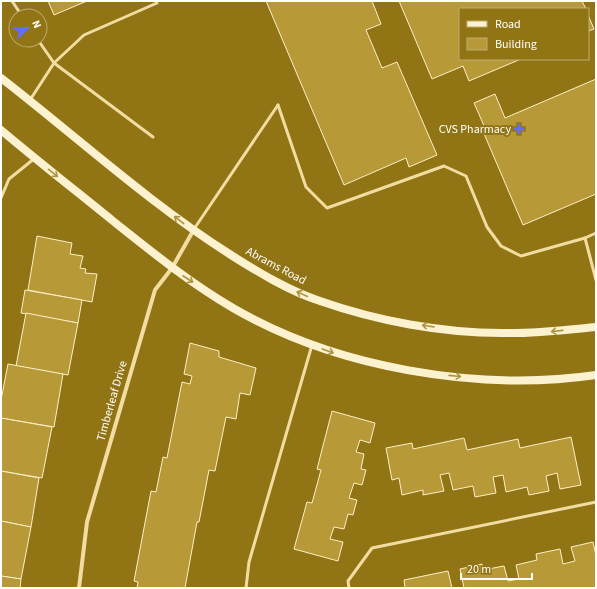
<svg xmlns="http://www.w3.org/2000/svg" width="597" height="589" font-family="'Source Sans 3',sans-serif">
<rect width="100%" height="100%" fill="#917414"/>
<g fill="#b89938" stroke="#fcefc8">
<polygon points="48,1 87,1 54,15"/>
<polygon points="266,1 372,1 381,24 366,30 382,68 397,62 437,155 409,167 406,158 344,185"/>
<polygon points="399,1 582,1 586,9 460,9 460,59 521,59 469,81 463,66 432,79"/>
<polygon points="588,15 594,29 588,31"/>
<polygon points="596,79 596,194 523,225 482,129 485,128 474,103 495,94 505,118"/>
<polygon points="37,236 72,243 70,254 83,256 80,268 86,269 85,273 97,274 92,302 28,290"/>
<polygon points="25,290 82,300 78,323 21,313"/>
<polygon points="26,313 78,323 68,375 16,366"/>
<polygon points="190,343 219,351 219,357 256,368 250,395 240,393 236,419 226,417 215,471 209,470 199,522 197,522 185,588 137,588 138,582 134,581 151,491 156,492 163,457 167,458 182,382 190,384 192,376 184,374"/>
<polygon points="8,364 63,374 54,427 1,418 1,400"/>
<polygon points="332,411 375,423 370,443 360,440 356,452 364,454 361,469 366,470 362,485 354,483 349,498 357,500 353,515 348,514 344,529 334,527 330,539 343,542 338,561 294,549 307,502 312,503 321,470 317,469"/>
<polygon points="1,418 52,427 42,478 1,471"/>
<polygon points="571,437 581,485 560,489 557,473 546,476 549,491 529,495 527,487 506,492 503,475 493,477 496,493 475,497 473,486 453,490 449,473 440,475 444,491 423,495 423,490 402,495 399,478 392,480 386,448 412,443 413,449 464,438 467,450 518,439 520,448"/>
<polygon points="1,471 39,478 31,527 1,521"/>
<polygon points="1,521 31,527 21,579 1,576"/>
<polygon points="593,542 596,556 596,588 464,588 460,569 482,564 483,570 504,566 508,581 519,579 516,565 537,560 536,554 560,549 563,564 575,561 571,547"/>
<polygon points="448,571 452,588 405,588 404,580"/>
<polygon points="1,576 21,579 20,588 1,588"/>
</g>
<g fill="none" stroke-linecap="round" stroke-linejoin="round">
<g stroke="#f1dda1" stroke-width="3">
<polyline points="12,1 22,16"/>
<polyline points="30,100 54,63 38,40"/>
<polyline points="278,105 306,187 327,208 444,166 466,176 487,227 501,246 521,256 585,238"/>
<polyline points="153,137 54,63 84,35 157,3"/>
<polyline points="1,198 9,179 35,158"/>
<polyline points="194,229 278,105"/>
<polyline points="596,233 585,238 596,280"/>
<polyline points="246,588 249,562 312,345"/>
<polyline points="349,588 348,581 372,548 596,502"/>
</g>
<polyline stroke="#f1dda1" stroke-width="4" points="79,588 87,522 155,290 172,268 193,231"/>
<g stroke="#fcf2cf" stroke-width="8">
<path d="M1 78C77 137 149 203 231 255 258 272 289 291 320 301 377 321 442 333 502 333 533 334 565 330 596 327"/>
<path d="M1 130C38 161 76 191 113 221 152 252 190 283 233 308 336 368 478 392 596 375"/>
</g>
</g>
<defs><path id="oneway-shaft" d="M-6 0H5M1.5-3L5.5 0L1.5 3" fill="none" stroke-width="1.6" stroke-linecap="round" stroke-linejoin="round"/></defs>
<g stroke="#ac9443">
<use href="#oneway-shaft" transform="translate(53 173) rotate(39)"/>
<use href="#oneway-shaft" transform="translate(179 220) rotate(-142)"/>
<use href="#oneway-shaft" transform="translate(188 279) rotate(33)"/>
<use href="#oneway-shaft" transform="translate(302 294) rotate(-155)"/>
<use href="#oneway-shaft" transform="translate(428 326) rotate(-172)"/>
<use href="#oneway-shaft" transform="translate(557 331) rotate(174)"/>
<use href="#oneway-shaft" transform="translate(328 351) rotate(20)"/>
<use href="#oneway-shaft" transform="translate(455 376) rotate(6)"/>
</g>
<path fill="#616eff" stroke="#917414" stroke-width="1.5" d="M517 123h4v4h4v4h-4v4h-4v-4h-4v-4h4z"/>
<g text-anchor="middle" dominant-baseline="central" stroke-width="4" stroke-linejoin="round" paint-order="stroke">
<g font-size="12" fill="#fff" stroke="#917414" text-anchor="end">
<text x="511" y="129">CVS Pharmacy</text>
</g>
<g font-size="12" fill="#fff" stroke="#917414">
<text transform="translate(276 266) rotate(28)">Abrams Road</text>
<text transform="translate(112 401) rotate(-74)">Timberleaf Drive</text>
</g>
</g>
<rect width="597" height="589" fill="none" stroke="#ffffff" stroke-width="4"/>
<rect x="459" y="8" width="130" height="52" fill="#917414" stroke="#bdac72"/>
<rect x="467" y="21" width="20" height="6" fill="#fcf2cf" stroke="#bdac72"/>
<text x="495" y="28" font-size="12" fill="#ffffff">Road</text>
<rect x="467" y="38" width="20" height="12" fill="#b89938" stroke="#bdac72"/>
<text x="495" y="48" font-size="12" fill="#ffffff">Building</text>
<g transform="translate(28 28) rotate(67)"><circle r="19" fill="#917414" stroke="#bdac72"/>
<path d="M0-3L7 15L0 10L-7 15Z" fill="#616eff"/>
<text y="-6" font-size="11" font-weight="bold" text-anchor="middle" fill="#ffffff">N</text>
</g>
<path d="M461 573v6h71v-6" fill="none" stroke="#ffffff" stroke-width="2"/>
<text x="467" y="573" font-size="12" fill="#ffffff" stroke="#917414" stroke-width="3" paint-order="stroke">20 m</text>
</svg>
